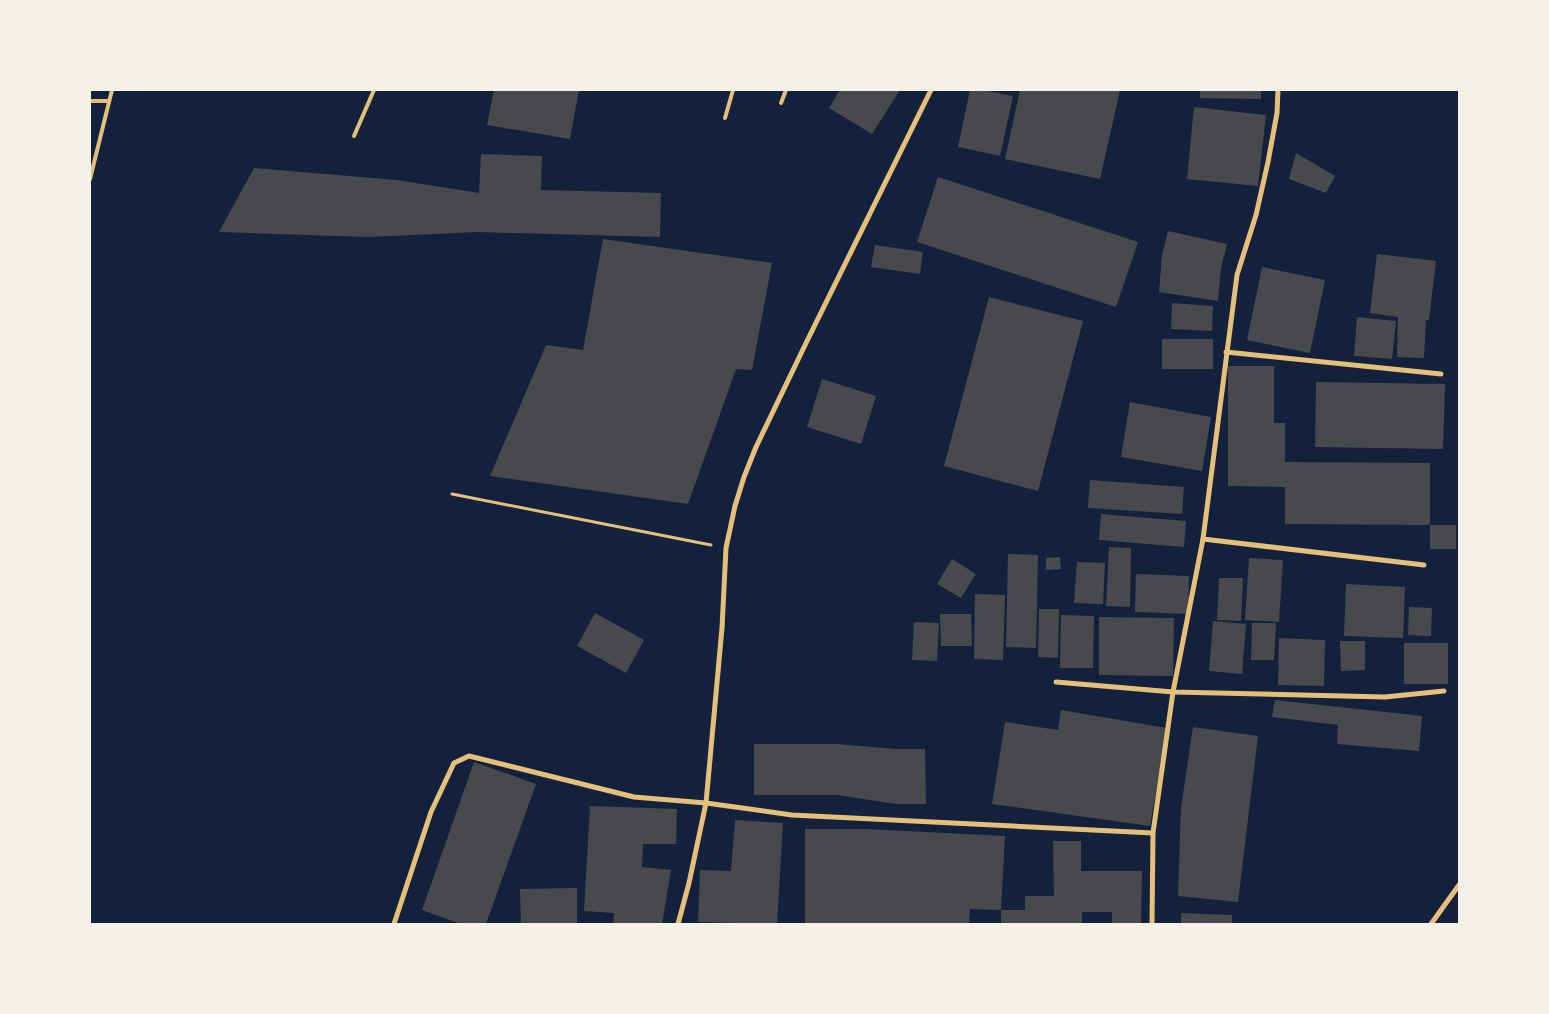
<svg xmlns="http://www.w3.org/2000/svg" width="1549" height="1014" font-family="Poppins,sans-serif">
<rect width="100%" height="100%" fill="#14213d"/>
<g fill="#48494c">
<polygon points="494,90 579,90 570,139 487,125"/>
<polygon points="840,90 900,90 872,134 829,108"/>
<polygon points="970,90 982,90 1013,96 1000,156 958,147"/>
<polygon points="1020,90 1120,90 1100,179 1005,159"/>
<polygon points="1200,90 1261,90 1261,99 1200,98"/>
<polygon points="1194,107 1266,115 1258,186 1187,179"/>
<polygon points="1296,153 1335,176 1326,193 1289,179"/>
<polygon points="481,154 542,156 541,190 661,193 660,237 478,232 369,237 219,232 254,168 397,180 479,193"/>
<polygon points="938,177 1138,242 1116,307 917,242"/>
<polygon points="1168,231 1227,244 1221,268 1218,301 1159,292 1162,255"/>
<polygon points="603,239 772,263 752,370 736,369 688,504 490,476 546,345 583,350"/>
<polygon points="875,245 923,252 920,274 871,267"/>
<polygon points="1377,254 1436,261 1429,320 1426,320 1424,358 1397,357 1398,317 1370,313"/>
<polygon points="1262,267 1325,280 1310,353 1247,340"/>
<polygon points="989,297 1083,321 1038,491 944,466"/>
<polygon points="1172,303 1213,306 1212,331 1171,329"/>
<polygon points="1357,317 1396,321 1392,359 1354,356"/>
<rect x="1162" y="339" width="51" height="30"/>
<polygon points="1228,366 1274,366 1274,423 1285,423 1285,462 1430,463 1430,525 1285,524 1285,487 1228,486"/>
<polygon points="822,379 876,396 861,444 807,427"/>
<polygon points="1316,382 1445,384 1443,449 1315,447"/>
<polygon points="1130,402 1211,417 1202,471 1121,457"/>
<polygon points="1090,480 1184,487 1182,514 1088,508"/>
<polygon points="1101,514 1186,521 1184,547 1099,540"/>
<rect x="1430" y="525" width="26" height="24"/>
<polygon points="1109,547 1131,548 1130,607 1106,606"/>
<polygon points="1008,554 1038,555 1036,648 1006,647"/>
<polygon points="1060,557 1061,569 1046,570 1046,558"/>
<polygon points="1249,558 1283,560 1279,622 1245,620"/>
<polygon points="952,559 976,574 961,598 937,584"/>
<polygon points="1077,562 1105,563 1103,604 1074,603"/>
<polygon points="1136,574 1189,576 1188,614 1135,612"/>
<polygon points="1219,578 1243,578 1241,621 1217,620"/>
<polygon points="1346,584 1405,587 1403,638 1344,636"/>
<polygon points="975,594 1005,595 1003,660 974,659"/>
<polygon points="1409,607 1432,608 1431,636 1408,635"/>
<polygon points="1039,609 1059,609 1058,658 1038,657"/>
<polygon points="595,613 644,640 626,673 577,646"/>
<polygon points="940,614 971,614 972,646 941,646"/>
<polygon points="1061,615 1094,616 1093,668 1060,668"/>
<polygon points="1099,617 1174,618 1173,676 1099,675"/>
<polygon points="1213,621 1246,624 1242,674 1209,671"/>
<polygon points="914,622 939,623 937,661 912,660"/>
<polygon points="1252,623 1276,623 1274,660 1251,660"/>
<polygon points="1279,638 1325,640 1324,686 1278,685"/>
<polygon points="1340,641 1365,641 1365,670 1341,671"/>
<rect x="1404" y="643" width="44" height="41"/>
<polygon points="1275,700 1422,716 1419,751 1337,744 1338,725 1272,717"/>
<polygon points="1061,710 1167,728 1150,826 992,804 1005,722 1058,730"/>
<polygon points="1193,727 1258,736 1238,902 1178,896 1181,808"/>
<polygon points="754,744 837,744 895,749 925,749 926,804 896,804 837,795 754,795"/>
<polygon points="474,762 536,784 486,924 461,924 422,910"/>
<polygon points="590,806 677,809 676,844 643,844 642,867 671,870 662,924 613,924 614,913 584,911"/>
<polygon points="735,820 783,823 777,924 698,922 700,870 731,871"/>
<polygon points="805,829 866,829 1005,836 1001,910 1025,910 1025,896 1054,896 1053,841 1081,841 1081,871 1142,871 1141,924 1112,924 1112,912 1082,912 1082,924 1001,924 1001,910 970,909 969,924 805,924"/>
<polygon points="577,888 577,924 521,924 520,889"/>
<polygon points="1181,913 1232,915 1232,924 1181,924"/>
</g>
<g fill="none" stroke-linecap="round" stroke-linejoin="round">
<polyline stroke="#e5c07b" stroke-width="3" points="452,494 711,545"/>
<g stroke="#e5c07b" stroke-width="4">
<polyline points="90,101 109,101"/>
<polyline points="781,103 786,90"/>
<polyline points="725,118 733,90"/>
<polyline points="354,136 374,90"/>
<polyline points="90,179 112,90"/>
</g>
<g stroke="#e5c07b" stroke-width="5">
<polyline points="1226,352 1441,374"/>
<polyline points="1203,539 1424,565"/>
<polyline points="1056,682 1173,692 1385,697 1444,691"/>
<polyline points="394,924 431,812 454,763 469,756 634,797 706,803 792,815 1153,833"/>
<polyline points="678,924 689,883 706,803 722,628 726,548 735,506 744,477 756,447 807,341 931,90"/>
<polyline points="1152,924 1153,833 1173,692 1203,539 1237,275 1256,215 1268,162 1277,113 1278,90"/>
<polyline points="1431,924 1459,885"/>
</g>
</g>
<rect width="1549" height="1014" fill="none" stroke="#f6f1e7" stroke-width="182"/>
</svg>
